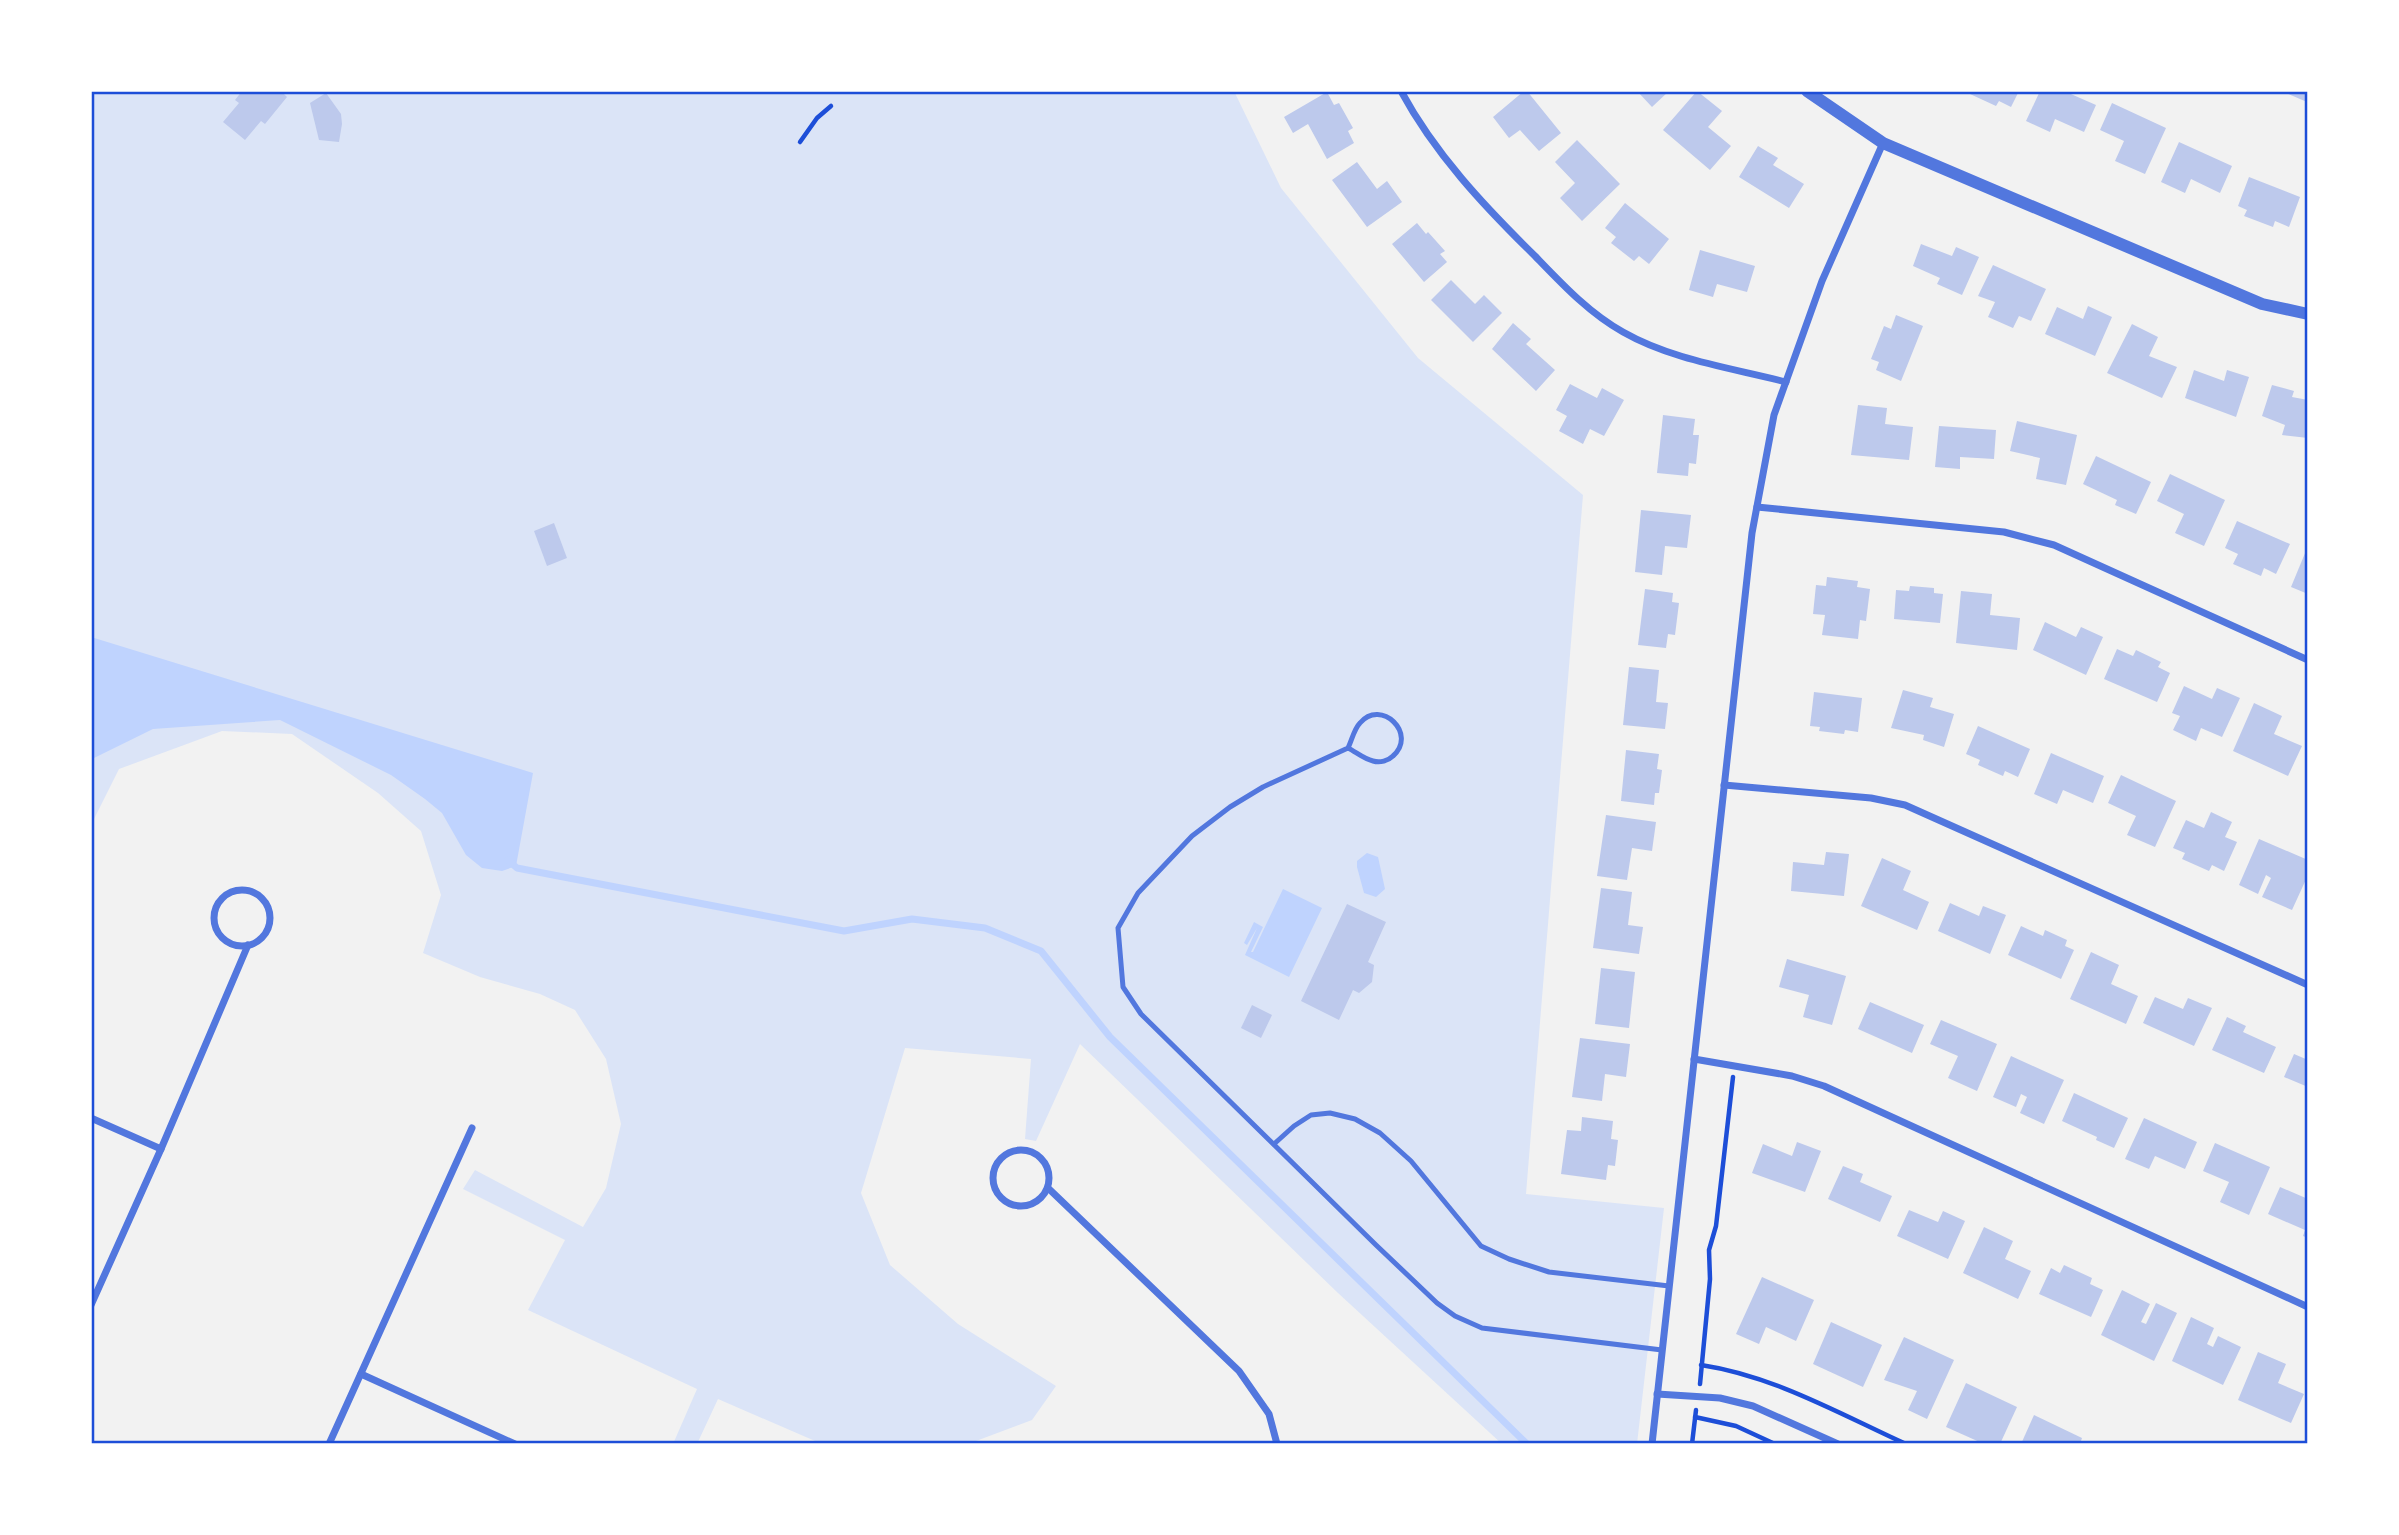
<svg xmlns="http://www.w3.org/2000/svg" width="2399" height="1535" font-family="'Golos Text',sans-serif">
<rect width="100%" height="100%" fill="#f2f2f2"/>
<polygon fill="#dbe4f7" points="91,91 1234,91 1281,188 1418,358 1583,495 1526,1194 1664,1208 1637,1444 1502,1444 1338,1293 1080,1044 1036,1141 1025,1139 1031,1059 905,1048 861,1193 890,1265 958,1324 1056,1386 1032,1420 968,1444 822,1444 718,1399 697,1444 673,1444 697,1389 528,1310 565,1240 463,1189 475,1170 583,1227 606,1188 621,1124 606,1059 575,1010 540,994 480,977 423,953 441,895 421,831 378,793 292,734 222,731 119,769 91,825"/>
<g fill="#bfd3fe">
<polygon points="91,637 533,773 516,866 502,871 482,868 466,855 442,813 425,799 391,775 280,720 153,729 94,758 91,753"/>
<polygon points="1367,853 1378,857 1385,889 1376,897 1364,893 1357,867 1357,861"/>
<polygon points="1283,889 1322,908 1289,977 1245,955 1257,928 1247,945 1244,943 1254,922 1263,927 1251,952 1253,952"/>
</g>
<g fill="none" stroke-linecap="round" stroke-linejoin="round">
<polyline stroke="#bfd3fe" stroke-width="7" points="508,860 517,868 844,931 912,919 985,928 1041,951 1110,1037 1527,1444"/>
</g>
<g fill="#bdc9ec">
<polygon points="242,91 286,91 284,94 287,97 265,124 261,121 245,140 223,122 239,103 235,100"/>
<polygon points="1524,91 1527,91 1561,133 1539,151 1520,130 1509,138 1493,117"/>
<polygon points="1637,91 1669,91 1652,107"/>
<polygon points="1697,91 1722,111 1708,127 1731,146 1710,170 1663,130"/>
<polygon points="1971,91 2019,91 2011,107 1999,101 1996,106 1970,94"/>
<polygon points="2040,91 2064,91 2096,105 2084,132 2055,119 2050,132 2026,121"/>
<polygon points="2281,91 2308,91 2308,100 2307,102"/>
<polygon points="1327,92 1334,105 1339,103 1353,128 1348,131 1354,143 1327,159 1308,124 1293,133 1284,117"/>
<polygon points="326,93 341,114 342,124 339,142 319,140 310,103"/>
<polygon points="2112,103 2166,128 2145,174 2115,161 2124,141 2100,130"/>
<polygon points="1577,140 1620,184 1582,221 1560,198 1575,183 1555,162"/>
<polygon points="2179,142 2232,166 2220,193 2191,179 2185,193 2161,182"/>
<polygon points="1758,146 1778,158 1773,165 1804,184 1789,208 1739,177"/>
<polygon points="1357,162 1377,189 1387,181 1402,202 1367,227 1332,180"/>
<polygon points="2249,177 2300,197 2289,227 2275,221 2273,227 2244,216 2247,210 2238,206"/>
<polygon points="1625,203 1669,239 1649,264 1639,256 1634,261 1611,243 1616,237 1605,228"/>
<polygon points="1417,223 1426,234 1428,232 1445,251 1440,254 1447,262 1424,282 1392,244"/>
<polygon points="1921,244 1952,256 1956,247 1979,257 1962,295 1937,284 1940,278 1913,266"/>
<polygon points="1700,250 1755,266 1747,292 1717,284 1713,297 1689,290"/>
<polygon points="1993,265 2046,289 2031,321 2019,316 2013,328 1988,317 1995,302 1978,296"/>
<polygon points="1451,280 1475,304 1484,295 1502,313 1473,342 1431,300"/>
<polygon points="2088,306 2112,317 2095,356 2045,334 2057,307 2083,319"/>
<polygon points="1896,315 1923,326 1901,381 1876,370 1879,362 1871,359 1884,326 1891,329"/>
<polygon points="1513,323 1531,339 1526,344 1555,370 1536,391 1492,349"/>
<polygon points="2132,324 2158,337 2149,356 2177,367 2162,398 2107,373"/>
<polygon points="2194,370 2224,381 2227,370 2249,377 2236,417 2185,398"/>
<polygon points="1570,384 1597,398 1602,388 1624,400 1604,436 1590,429 1583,444 1559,431 1567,416 1556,410"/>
<polygon points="2272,385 2294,391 2292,397 2308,400 2308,438 2282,435 2285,425 2262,416"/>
<polygon points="1858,405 1887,408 1885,424 1913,427 1909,460 1851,455"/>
<polygon points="1663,415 1695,419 1693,435 1699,435 1696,464 1689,463 1688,476 1657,473"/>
<polygon points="2017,421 2077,435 2066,485 2036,479 2040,458 2010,451"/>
<polygon points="1939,426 1996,430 1994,459 1960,457 1960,469 1935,467"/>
<polygon points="2096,456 2151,482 2136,514 2115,505 2117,500 2083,484"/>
<polygon points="2170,474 2225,500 2204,546 2175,533 2184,514 2157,501"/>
<polygon points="1641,510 1691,515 1687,548 1665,546 1662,575 1635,572"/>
<polygon points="2237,521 2290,544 2276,574 2264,568 2261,576 2233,564 2238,554 2225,548"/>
<polygon points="554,523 567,558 547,566 534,531"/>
<polygon points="2308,546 2308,594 2291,587"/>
<polygon points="1827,577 1858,581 1857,587 1870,589 1866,621 1860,620 1858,639 1822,635 1825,615 1813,614 1816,585 1826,586"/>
<polygon points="1910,586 1934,588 1934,593 1943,594 1940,623 1894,619 1896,590 1909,591"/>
<polygon points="1645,589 1673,593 1672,602 1679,603 1675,635 1668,634 1666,648 1638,645"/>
<polygon points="1961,591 1992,594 1990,615 2020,618 2017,650 1956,643"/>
<polygon points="2045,622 2076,637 2081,627 2103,637 2086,675 2033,650"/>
<polygon points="2117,649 2133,656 2136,650 2161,662 2158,667 2170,673 2157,702 2104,679"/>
<polygon points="1629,667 1659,670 1656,702 1668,703 1665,729 1623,725"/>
<polygon points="2184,686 2212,699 2217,688 2240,698 2222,737 2201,728 2196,741 2173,730 2180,716 2172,713"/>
<polygon points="1903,690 1933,698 1930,707 1954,714 1944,747 1923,740 1924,735 1891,728"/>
<polygon points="1814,692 1862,698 1858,732 1845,730 1844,734 1819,731 1820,727 1810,726"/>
<polygon points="2254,703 2282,716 2274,734 2302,746 2288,776 2233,751"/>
<polygon points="1978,726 2030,749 2018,777 2005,771 2003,776 1978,765 1980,760 1966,754"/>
<polygon points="1626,750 1659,754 1657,769 1662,770 1659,793 1655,793 1654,805 1621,801"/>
<polygon points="2051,753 2104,776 2093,803 2063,790 2057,804 2034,794"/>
<polygon points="2121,775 2176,801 2155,847 2127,835 2136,816 2108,803"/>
<polygon points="2211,812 2232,822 2225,837 2237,842 2224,871 2212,865 2209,871 2182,859 2185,853 2173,848 2186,820 2204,828"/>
<polygon points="1606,815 1656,822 1652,851 1632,848 1627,880 1597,876"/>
<polygon points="2259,839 2308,860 2308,875 2292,910 2262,897 2271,878 2266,875 2258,894 2239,885"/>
<polygon points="1826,852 1849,854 1844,896 1791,891 1793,862 1824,865"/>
<polygon points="1882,858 1911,871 1903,890 1929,902 1917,930 1861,906"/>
<polygon points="1601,888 1632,892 1628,925 1643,927 1639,954 1593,948"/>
<polygon points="1950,903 1979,916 1983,906 2006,915 1990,954 1938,931"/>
<polygon points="1347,904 1386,922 1368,962 1374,965 1372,982 1359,993 1353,990 1339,1020 1301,1001"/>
<polygon points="2021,926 2043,936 2045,930 2067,940 2065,946 2074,950 2061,979 2008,955"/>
<polygon points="2091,952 2119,965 2111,984 2138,996 2126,1024 2070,999"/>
<polygon points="1787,959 1846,976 1832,1025 1803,1017 1809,995 1779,987"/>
<polygon points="1601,968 1635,972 1629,1028 1595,1024"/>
<polygon points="2155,997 2183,1009 2188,998 2212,1008 2194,1046 2143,1023"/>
<polygon points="1870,1002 1924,1025 1912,1053 1858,1029"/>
<polygon points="1252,1005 1272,1015 1261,1038 1241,1028"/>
<polygon points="2227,1017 2246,1026 2243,1032 2276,1047 2264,1073 2212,1050"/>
<polygon points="1941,1020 1997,1044 1977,1091 1948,1078 1958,1056 1930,1044"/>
<polygon points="1580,1038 1630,1044 1626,1077 1605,1074 1602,1101 1572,1097"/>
<polygon points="2294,1054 2308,1060 2308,1087 2284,1077"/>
<polygon points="2011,1056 2064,1080 2044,1124 2020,1113 2027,1097 2021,1094 2016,1107 1993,1097"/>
<polygon points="2074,1093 2128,1118 2114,1148 2096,1140 2097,1137 2062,1121"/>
<polygon points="1582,1117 1613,1121 1611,1139 1618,1140 1615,1166 1608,1165 1606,1180 1561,1174 1567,1130 1581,1131"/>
<polygon points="2144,1118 2197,1142 2185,1169 2155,1156 2149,1169 2125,1159"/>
<polygon points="1797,1142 1821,1151 1805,1192 1752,1173 1763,1144 1792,1156"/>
<polygon points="2215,1143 2270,1167 2249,1215 2220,1202 2229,1182 2203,1171"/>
<polygon points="1843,1166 1863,1174 1860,1182 1892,1196 1880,1222 1828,1199"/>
<polygon points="2280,1187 2308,1199 2308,1238 2303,1236 2305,1230 2268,1214"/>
<polygon points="1909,1210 1938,1222 1943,1211 1965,1221 1948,1259 1897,1236"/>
<polygon points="1984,1227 2013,1241 2005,1259 2031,1271 2018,1299 1963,1273"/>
<polygon points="2064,1265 2092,1278 2090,1284 2103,1290 2091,1317 2039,1294 2051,1268 2060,1273"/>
<polygon points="1762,1277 1814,1300 1796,1341 1766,1327 1759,1344 1736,1334"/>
<polygon points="2122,1290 2150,1304 2141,1322 2146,1324 2156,1303 2177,1313 2154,1361 2101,1335"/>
<polygon points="2191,1317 2214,1328 2207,1344 2213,1347 2218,1336 2241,1347 2223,1385 2172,1361"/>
<polygon points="1831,1322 1882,1345 1863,1387 1813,1364"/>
<polygon points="1904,1337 1954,1360 1927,1419 1908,1410 1917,1391 1884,1380"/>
<polygon points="2258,1352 2286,1364 2278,1383 2304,1394 2291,1423 2238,1400"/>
<polygon points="1966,1383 2017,1407 2000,1444 1984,1444 1946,1427"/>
<polygon points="2034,1415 2082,1438 2080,1444 2021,1444"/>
</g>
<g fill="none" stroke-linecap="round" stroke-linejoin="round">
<g stroke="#1d4ed8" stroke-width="4.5">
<polyline points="800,142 817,118 831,106"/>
<path d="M1701 1365C1774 1376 1840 1414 1906 1444"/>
<polyline points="1700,1384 1710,1279 1709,1250 1716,1226 1733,1077"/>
<polyline points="1695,1417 1736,1426 1775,1444"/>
<polyline points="1692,1444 1696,1410"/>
</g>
<g stroke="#5277de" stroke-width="5">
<path d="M1348 748C1356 752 1364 759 1373 761 1380 763 1388 761 1393 756 1418 734 1381 698 1360 723 1354 729 1352 740 1348 748L1263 787 1230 807 1192 836 1138 893 1118 928 1123 987 1141 1014 1376 1245 1437 1303 1455 1316 1482 1328 1662 1350"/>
<polyline points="1274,1144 1294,1126 1311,1115 1330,1113 1355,1119 1380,1133 1411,1161 1481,1246 1509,1259 1549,1272 1669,1286"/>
</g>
<g stroke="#5277de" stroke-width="7">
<path d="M1401 91C1435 154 1484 206 1535 256 1562 284 1589 313 1623 332 1672 360 1732 368 1786 382"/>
<polyline points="1757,507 2004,532 2054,545 2308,660"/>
<polyline points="1724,785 1871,798 1905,805 2308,985"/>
<circle cx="242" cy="918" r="28"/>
<polyline points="1694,1059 1792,1076 1824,1086 2308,1307"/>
<polyline points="91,1118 161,1149"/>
<circle cx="1021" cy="1178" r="28"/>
<polyline points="1048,1188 1239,1371 1269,1414 1277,1444"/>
<polyline points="91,1305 161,1149 248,945"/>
<polyline points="361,1374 515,1444"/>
<polyline points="1657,1394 1720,1398 1753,1406 1838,1444"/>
<polyline points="329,1444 472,1128"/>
<polyline points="1652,1444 1752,533 1774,415 1822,281 1883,143"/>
</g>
<polyline stroke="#5277de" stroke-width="12" points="1807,91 1883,143 2262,304 2308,314"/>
</g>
<rect width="2399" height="1535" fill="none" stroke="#ffffff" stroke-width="186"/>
<rect x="93" y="93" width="2213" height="1349" fill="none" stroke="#1d4ed8" stroke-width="2.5"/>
</svg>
